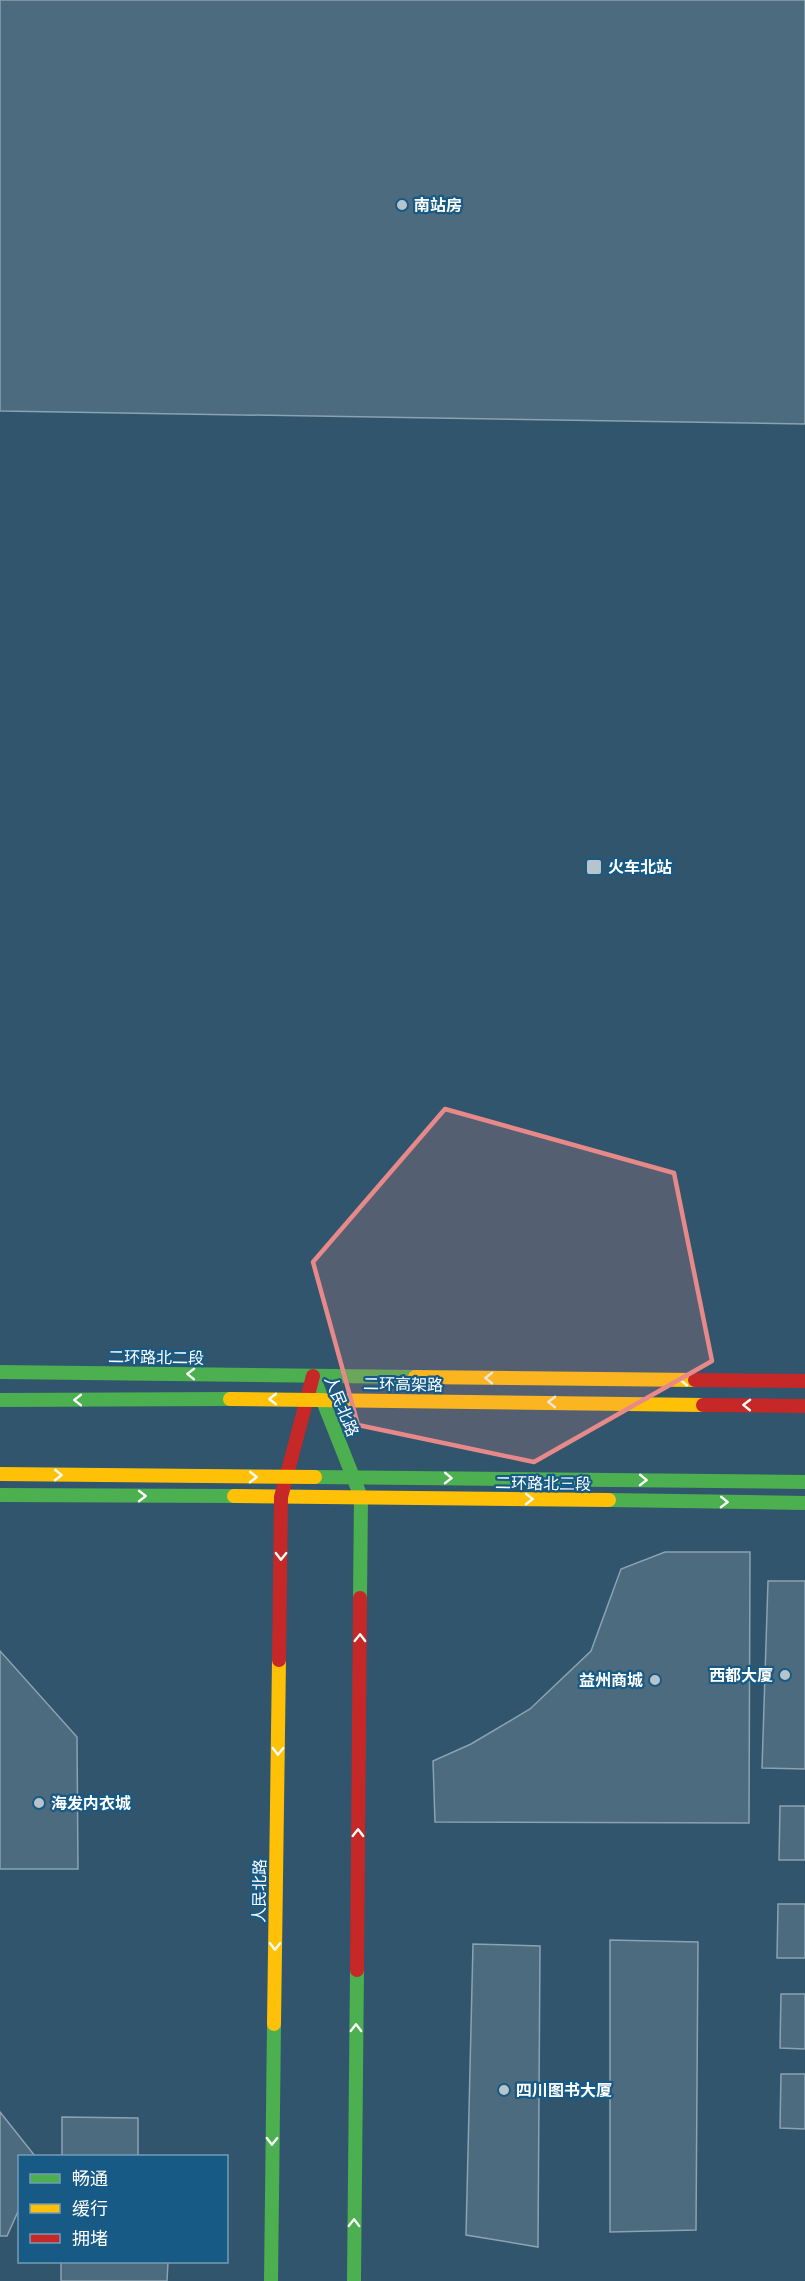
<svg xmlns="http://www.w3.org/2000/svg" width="805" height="2281" font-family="Ubuntu,'Noto Sans SC',sans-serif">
<rect width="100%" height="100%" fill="#30556d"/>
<g fill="#4d6b7e" stroke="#8ba2b1" stroke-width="1.5">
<polygon points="0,0 805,0 805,424 0,411"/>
<polygon points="665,1552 750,1552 749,1823 435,1822 433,1761 471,1744 530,1709 591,1651 621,1569"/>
<polygon points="768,1581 805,1581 805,1769 762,1768"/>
<polygon points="0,1651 77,1737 78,1869 0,1869"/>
<polygon points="780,1806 805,1806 805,1860 779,1860"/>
<polygon points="778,1904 805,1904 805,1958 777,1958"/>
<polygon points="610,1940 698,1942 696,2230 610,2232"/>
<polygon points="473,1944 540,1946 538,2247 466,2235"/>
<polygon points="781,1994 805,1994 805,2049 780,2048"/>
<polygon points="781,2074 805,2074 805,2129 780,2128"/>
<polygon points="0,2112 35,2156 20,2156 20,2207 7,2236 0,2236"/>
<polygon points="62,2117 138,2118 138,2156 62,2156"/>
<polygon points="61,2262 168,2262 167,2281 61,2281"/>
</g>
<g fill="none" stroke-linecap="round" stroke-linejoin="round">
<g stroke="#4caf50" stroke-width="14">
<polyline points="0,1372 415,1377"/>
<polyline points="313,1376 361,1497 360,1598"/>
<polyline points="0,1495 234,1496"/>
<polyline points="609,1500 805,1503"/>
<polyline points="271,2281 274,2024"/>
<polyline points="354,2281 357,1970"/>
</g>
<g stroke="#ffc107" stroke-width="14">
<polyline points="415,1377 695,1380"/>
<polyline points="234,1496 609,1500"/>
<polyline points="274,2024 279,1660"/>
</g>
<g stroke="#c62828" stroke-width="14">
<polyline points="695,1380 805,1381"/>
<polyline points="279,1660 281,1497 313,1376"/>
<polyline points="357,1970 360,1598"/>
</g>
<g stroke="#4caf50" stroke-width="14">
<polyline points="0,1400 230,1399"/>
<polyline points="315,1477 805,1482"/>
</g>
<g stroke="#ffc107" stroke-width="14">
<polyline points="230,1399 703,1405"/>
<polyline points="0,1474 315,1477"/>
</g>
<polyline stroke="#c62828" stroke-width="14" points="703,1405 805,1406"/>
</g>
<defs><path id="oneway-chevron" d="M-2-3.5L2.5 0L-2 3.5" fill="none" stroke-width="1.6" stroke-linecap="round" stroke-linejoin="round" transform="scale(1.5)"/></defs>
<g stroke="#f6fbf6">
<use href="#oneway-chevron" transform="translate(191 1374) rotate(-179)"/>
<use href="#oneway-chevron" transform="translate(489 1378) rotate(-179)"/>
<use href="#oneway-chevron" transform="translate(684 1380) rotate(-179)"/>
<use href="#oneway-chevron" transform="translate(273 1399) rotate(180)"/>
<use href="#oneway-chevron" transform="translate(78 1400) rotate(180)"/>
<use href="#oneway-chevron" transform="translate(552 1402) rotate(-179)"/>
<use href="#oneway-chevron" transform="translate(747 1405) rotate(-179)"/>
<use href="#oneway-chevron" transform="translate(58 1475) rotate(1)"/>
<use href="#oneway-chevron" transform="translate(253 1477) rotate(1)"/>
<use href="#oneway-chevron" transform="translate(448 1478) rotate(1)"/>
<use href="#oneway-chevron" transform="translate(643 1480) rotate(1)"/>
<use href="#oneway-chevron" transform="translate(142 1496)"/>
<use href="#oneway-chevron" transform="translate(529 1499) rotate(1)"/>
<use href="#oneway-chevron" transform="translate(724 1502) rotate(1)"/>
<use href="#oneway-chevron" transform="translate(281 1556) rotate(91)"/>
<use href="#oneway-chevron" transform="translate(360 1638) rotate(-89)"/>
<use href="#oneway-chevron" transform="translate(278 1751) rotate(91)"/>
<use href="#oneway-chevron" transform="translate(358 1833) rotate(-89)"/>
<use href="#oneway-chevron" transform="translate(275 1946) rotate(91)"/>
<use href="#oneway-chevron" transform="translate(356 2028) rotate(-89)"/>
<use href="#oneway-chevron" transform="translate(272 2141) rotate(91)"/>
<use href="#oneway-chevron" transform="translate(354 2223) rotate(-89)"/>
</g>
<path fill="#e88989" fill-opacity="0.2" stroke="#e88989" stroke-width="4.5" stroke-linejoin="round" d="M445 1109 674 1173 712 1361 534 1462 358 1425 313 1262Z"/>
<g fill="#b7c4cc" stroke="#175a86" stroke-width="2">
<circle cx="402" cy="205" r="6"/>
<rect x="586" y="859" width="16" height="16" rx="3"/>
<circle cx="785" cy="1675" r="6"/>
<circle cx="655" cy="1680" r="6"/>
<circle cx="39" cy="1803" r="6"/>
<circle cx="504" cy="2090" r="6"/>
</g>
<g text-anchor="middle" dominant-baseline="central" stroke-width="4.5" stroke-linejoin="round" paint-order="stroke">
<g font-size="16" font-weight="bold" fill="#fff" stroke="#175a86" text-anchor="start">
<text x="414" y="205">南站房</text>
<text x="608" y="867">火车北站</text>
<text x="773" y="1675" text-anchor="end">西都大厦</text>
<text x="643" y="1680" text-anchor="end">益州商城</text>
<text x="51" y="1803">海发内衣城</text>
<text x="516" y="2090">四川图书大厦</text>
</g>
<g font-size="16" fill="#fff" stroke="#175a86">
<text transform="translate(156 1357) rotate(1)">二环路北二段</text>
<text transform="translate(403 1384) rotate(1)">二环高架路</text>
<text transform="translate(342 1406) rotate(68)">人民北路</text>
<text transform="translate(543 1483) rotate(1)">二环路北三段</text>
<text transform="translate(259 1891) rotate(-89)">人民北路</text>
</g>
</g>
<rect x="18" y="2155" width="210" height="108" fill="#175a86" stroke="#749cb6" stroke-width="1.5"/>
<rect x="30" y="2174" width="30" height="9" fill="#4caf50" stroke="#749cb6" stroke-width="1.5"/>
<text x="72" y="2185" font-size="18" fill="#ffffff">畅通</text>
<rect x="30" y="2204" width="30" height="9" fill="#ffc107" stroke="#749cb6" stroke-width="1.5"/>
<text x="72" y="2215" font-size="18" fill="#ffffff">缓行</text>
<rect x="30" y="2234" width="30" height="9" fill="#c62828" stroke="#749cb6" stroke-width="1.5"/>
<text x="72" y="2245" font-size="18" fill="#ffffff">拥堵</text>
</svg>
